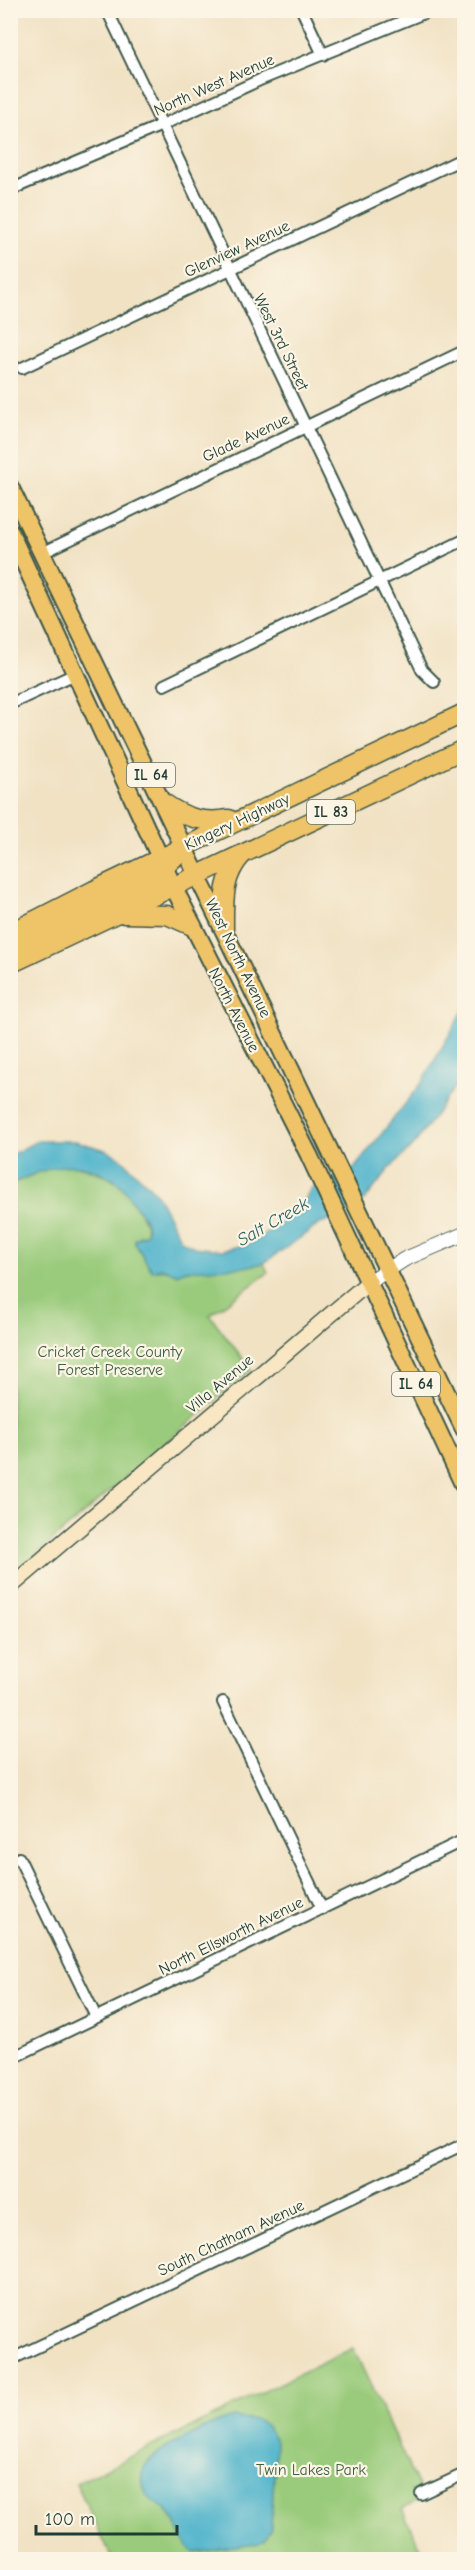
<svg xmlns="http://www.w3.org/2000/svg" width="475" height="2570" font-family="'Comic Neue',sans-serif">
<rect width="100%" height="100%" fill="#fcf5e5"/>
<filter id="ink" filterUnits="userSpaceOnUse"><feTurbulence type="fractalNoise" baseFrequency=".0167" numOctaves="2"/><feDisplacementMap in="SourceGraphic" scale="12" xChannelSelector="R" yChannelSelector="G"/><feConvolveMatrix kernelMatrix="1 2 1 2 8 2 1 2 1" color-interpolation-filters="sRGB"/></filter>
<filter id="wash" filterUnits="userSpaceOnUse"><feTurbulence type="fractalNoise" baseFrequency=".008" numOctaves="4" result="noise"/><feDisplacementMap in="SourceGraphic" scale="24" xChannelSelector="R" yChannelSelector="G"/><feGaussianBlur stdDeviation="1.35" result="paint"/><feColorMatrix in="noise" values="0 0 0 0 0 0 0 0 0 0 0 0 0 0 0 0 0 1.4 0 .05"/><feComposite in="paint" operator="in"/></filter>
<g filter="url(#wash)">
<rect width="100%" height="100%" fill="#f1e2c4"/>
<g fill="#9acb7b" stroke="#5c8458" stroke-width="1.5">
<path d="M70 1164C87 1168 104 1174 118 1183 127 1189 150 1224 146 1234L139 1236 135 1243C140 1249 148 1270 156 1270 165 1270 168 1269 176 1274 204 1262 235 1271 264 1263L268 1273 210 1315 251 1370 11 1576V1184L51 1166Z"/>
<polygon points="353,2348 424,2499 402,2509 426,2559 113,2559 76,2483"/>
</g>
<g fill="#4db3cb" stroke="#367880" stroke-width="1.5">
<path d="M464 1009V1074L414 1145 389 1169 365 1200 338 1218 320 1224 264 1263 244 1267 186 1270 176 1274 161 1268 152 1271 135 1243V1239L146 1234C150 1224 141 1213 135 1205 130 1199 125 1188 118 1183 78 1154 51 1166 11 1184V1155L37 1141H75L106 1150 121 1158 156 1193 181 1240 194 1247 222 1250 250 1244 299 1212 311 1189 353 1170 421 1084Z"/>
<path d="M234 2417 255 2420 266 2425 276 2442 271 2529 264 2540 256 2544 195 2553C180 2543 180 2528 171 2515 164 2506 151 2503 146 2494 142 2486 141 2474 145 2466 154 2450 216 2421 234 2417Z"/>
</g>
</g>
<g filter="url(#ink)">
<g fill="none" stroke-linecap="round" stroke-linejoin="round">
<g stroke="#3e564a" stroke-width="14">
<g id="minor">
<polyline points="107,10 422,670 434,682"/>
<polyline points="302,10 323,55"/>
<polyline points="10,190 162,125 262,79 431,10"/>
<polyline points="22,368 464,158"/>
<polyline points="42,553 464,351"/>
<polyline points="164,685 464,540"/>
<polyline points="10,704 75,674"/>
<polyline points="223,1702 322,1909"/>
<polyline points="19,1858 96,2017"/>
<polyline points="10,2059 464,1840"/>
<polyline points="10,2360 464,2144"/>
<polyline points="421,2494 464,2474"/>
</g>
</g>
<g stroke="#3e564a" stroke-width="16">
<polyline id="tertiary" points="369,1282 405,1259 464,1234"/>
</g>
<g stroke="#3e564a" stroke-width="18">
<polyline id="secondary" points="10,1587 369,1282"/>
</g>
<g stroke="#3e564a" stroke-width="20">
<g id="primary">
<polyline points="10,487 464,1429"/>
<polyline points="10,532 174,888 309,1155 464,1486"/>
</g>
</g>
<g stroke="#3e564a" stroke-width="21">
<g id="trunk">
<path d="M164 803C187 819 203 823 229 819"/>
<polyline points="124,914 167,915 192,926"/>
<path d="M224 929C224 901 222 877 242 855"/>
<polyline points="10,933 94,890 464,713"/>
<polyline points="19,947 153,879 176,856"/>
<polyline points="10,964 464,749"/>
</g>
</g>
<use href="#minor" stroke="#fff" stroke-width="10"/>
<use href="#tertiary" stroke="#fff" stroke-width="14"/>
<use href="#secondary" stroke="#f9e7c3" stroke-width="15"/>
<use href="#primary" stroke="#efc469" stroke-width="16"/>
<use href="#trunk" stroke="#efc469" stroke-width="18"/>
</g>
</g>
<g text-anchor="middle" dominant-baseline="central" stroke-width="4.5" stroke-linejoin="round" paint-order="stroke">
<g fill="#fcf5e5" stroke="#617469" stroke-width="1.5">
<rect x="127" y="763" width="48" height="24" rx="4.5"/>
<rect x="307" y="800" width="48" height="24" rx="4.5"/>
<rect x="392" y="1372" width="48" height="24" rx="4.5"/>
</g>
<g font-size="15" font-weight="bold" fill="#1f3d34">
<text x="151" y="775">IL 64</text>
<text x="331" y="812">IL 83</text>
<text x="416" y="1384">IL 64</text>
</g>
<g font-size="16" fill="#1f3d34" stroke="#fcf5e5">
<text transform="translate(214 85) rotate(-24)">North West Avenue</text>
<text transform="translate(237 249) rotate(-25)">Glenview Avenue</text>
<text transform="translate(281 342) rotate(64)">West 3rd Street</text>
<text transform="translate(246 438) rotate(-25)">Glade Avenue</text>
<text transform="translate(237 822) rotate(-25)">Kingery Highway</text>
<text transform="translate(238 958) rotate(64)">West North Avenue</text>
<text transform="translate(234 1010) rotate(63)">North Avenue</text>
<text transform="translate(220 1384) rotate(-40)">Villa Avenue</text>
<text transform="translate(231 1936) rotate(-26)">North Ellsworth Avenue</text>
<text transform="translate(231 2238) rotate(-25)">South Chatham Avenue</text>
</g>
<g font-size="16" fill="#3e6046" stroke="#fcf5e5">
<text x="110" y="1352">Cricket Creek County<tspan x="110" dy="18">Forest Preserve</tspan></text>
<text x="311" y="2470">Twin Lakes Park</text>
</g>
<g font-size="18" font-style="italic" fill="#2d6061" stroke="#fcf5e5">
<text transform="translate(273 1222) rotate(-30)">Salt Creek</text>
</g>
</g>
<rect width="475" height="2570" fill="none" stroke="#fcf5e5" stroke-width="36"/>
<path d="M36 2525v9h141v-9" fill="none" stroke="#1f3d34" stroke-width="3"/>
<text x="45" y="2525" font-size="18" fill="#1f3d34" stroke="#fcf5e5" stroke-width="4.5" paint-order="stroke">100 m</text>
</svg>
